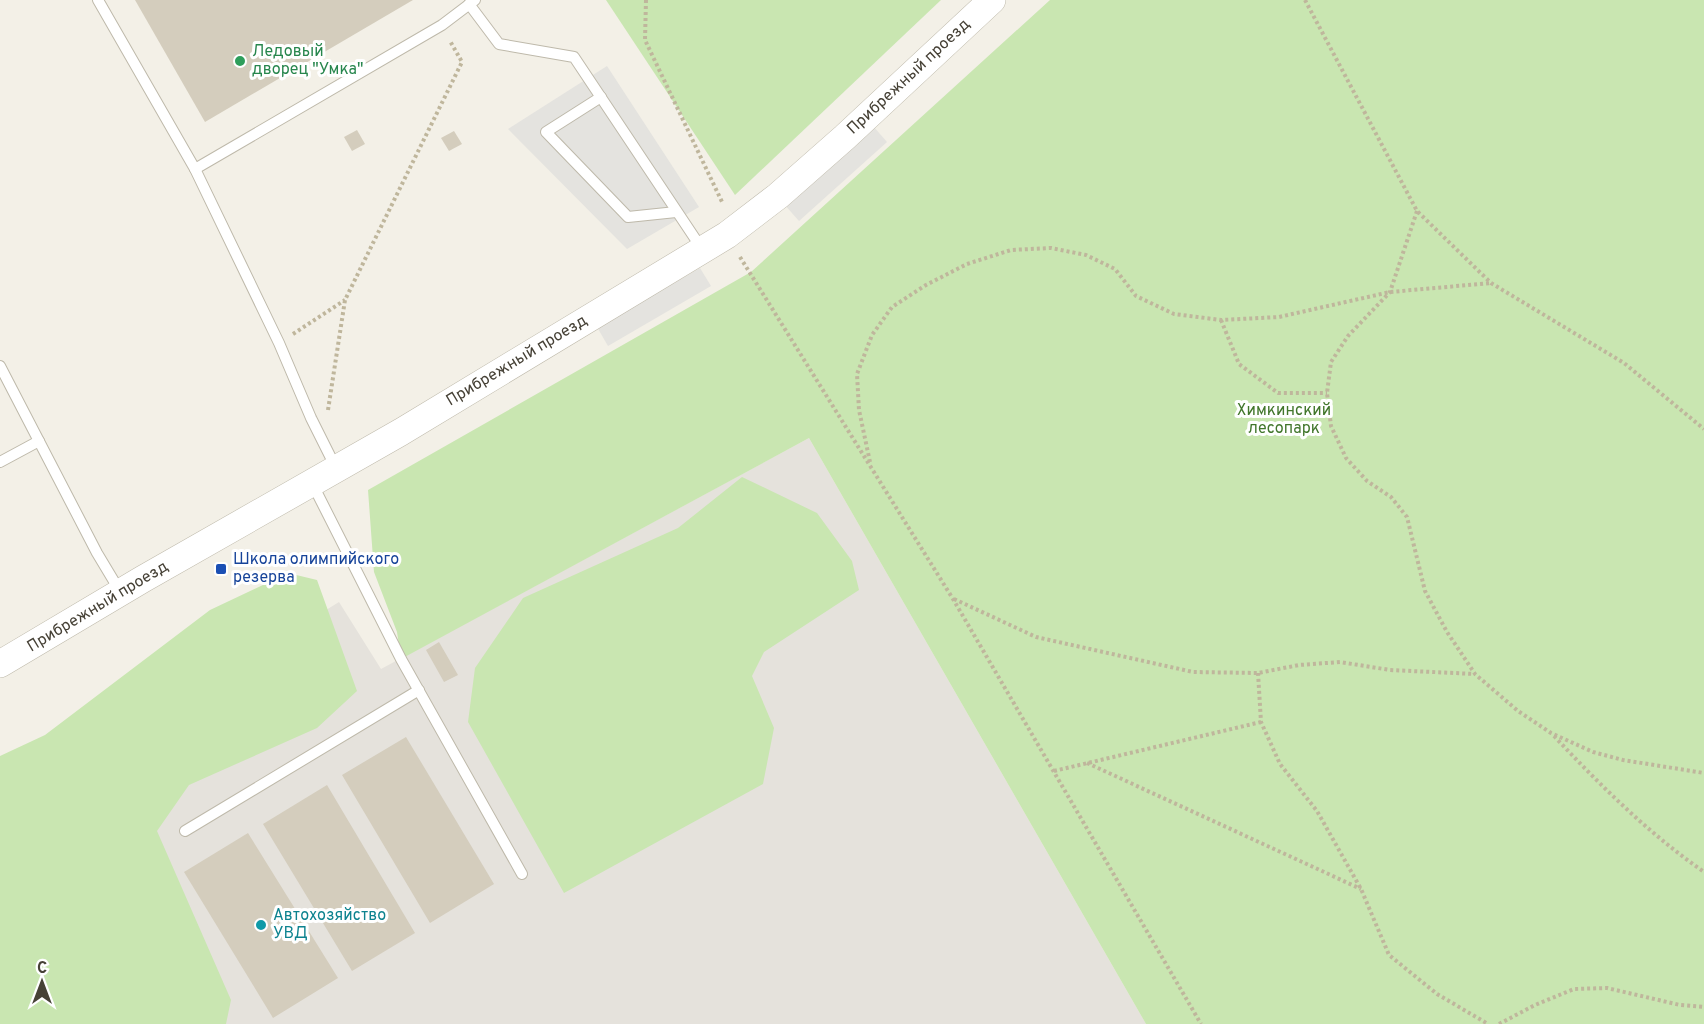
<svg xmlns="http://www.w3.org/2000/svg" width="1704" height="1024" font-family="Overpass,sans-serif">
<rect width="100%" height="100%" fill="#f3f0e7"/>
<polygon fill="#e5e2dc" points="809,438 1146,1024 0,1024 0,812 339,602 381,669"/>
<g fill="#c9e6b1">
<polygon points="606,0 941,0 735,195"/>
<polygon points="1050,0 1704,0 1704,1024 1146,1024 809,438 401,659 397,632 374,572 368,490 751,272"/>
<polygon points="742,477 817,513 852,561 859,590 764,652 752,676 774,728 763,784 564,893 468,722 475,668 523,598 678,528"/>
<polygon points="288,573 317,580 357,691 317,728 189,785 157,831 231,1000 226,1024 0,1024 0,756 45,735 210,610"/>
</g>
<g fill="#e4e3df">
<polygon points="607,66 699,207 627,249 508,129"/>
<polygon points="873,126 887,142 799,221 784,204"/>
<polygon points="700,268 711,286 608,346 597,327"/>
</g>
<g fill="#d4cdbd">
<polygon points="135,0 413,0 205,122"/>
<polygon points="357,130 365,144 352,151 344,137"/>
<polygon points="454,131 462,144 449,151 441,138"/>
<polygon points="439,642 458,675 444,682 426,650"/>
<polygon points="406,737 494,884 430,923 342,775"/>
<polygon points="327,785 415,933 352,971 263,824"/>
<polygon points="248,833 338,978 273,1018 184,872"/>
</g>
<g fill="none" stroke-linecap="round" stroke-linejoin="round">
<g stroke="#beb9aa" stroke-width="12">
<g id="service">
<polyline points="98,0 195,169 279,343 311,418 336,468"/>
<polyline points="469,4 499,44 574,57 702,249"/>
<polyline points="601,97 546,132 628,217 676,212"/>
<polyline points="195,169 442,25 475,0"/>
<polyline points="0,366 97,553 121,593"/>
<polyline points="0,462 39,441"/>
<polyline points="312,483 401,659 522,874"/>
<polyline points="185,831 419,690"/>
</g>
</g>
<g stroke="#beb9aa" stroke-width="28">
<polyline id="tertiary" points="0,664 143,579 401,432 727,235 778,196 845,137 992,0"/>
</g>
<g stroke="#bfb69c" stroke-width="4" stroke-dasharray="3 3" stroke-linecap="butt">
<polyline points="646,0 645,40 723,204"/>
<polyline points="1305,0 1417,211 1491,283 1624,363 1704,429"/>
<polyline points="1417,211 1390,292 1348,336 1331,362 1327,393 1331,426 1346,458 1367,481 1391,497 1407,517 1425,591 1447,632 1475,674 1518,711 1551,733 1593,752 1623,760 1704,773"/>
<polyline points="740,257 953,599 1201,1024"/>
<polyline points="1221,320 1239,364 1278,393 1327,393"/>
<polyline points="293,334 345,300"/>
<polyline points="328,410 345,300 462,62 450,41"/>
<polyline points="870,462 859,410 857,374 872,335 892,307 926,285 967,264 1011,250 1051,248 1086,255 1115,269 1136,296 1174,314 1221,320 1279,317 1390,292 1491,283"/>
<polyline points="954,599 1036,637 1193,672 1258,673 1299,665 1340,662 1390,670 1475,674"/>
<polyline points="1258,673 1261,722 1280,764 1317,811 1361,889 1389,955 1437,994 1488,1024"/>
<path d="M1554 736C1600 785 1648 833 1704 872"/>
<polyline points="1087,763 1361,889"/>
<polyline points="1054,771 1261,722"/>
<polyline points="1499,1024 1535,1005 1574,989 1607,988 1680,1005 1704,1007"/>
</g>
<use href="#service" stroke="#fff" stroke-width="10"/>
<use href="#tertiary" stroke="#fff" stroke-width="27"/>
</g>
<circle fill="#2e9e5b" stroke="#fff" stroke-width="2" cx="240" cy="61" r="6"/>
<rect fill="#1a4fb4" stroke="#fff" stroke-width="2" x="215" y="563" width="12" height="12" rx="3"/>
<circle fill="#0f9aa8" stroke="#fff" stroke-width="2" cx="261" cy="925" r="6"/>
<g text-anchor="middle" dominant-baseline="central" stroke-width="6" stroke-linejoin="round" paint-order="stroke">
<g font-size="16" fill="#27864d" stroke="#fff" text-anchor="start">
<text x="252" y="52">Ледовый<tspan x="252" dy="18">дворец "Умка"</tspan></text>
</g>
<g font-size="16" fill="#464136" stroke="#fff">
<text transform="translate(909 77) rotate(-43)">Прибрежный проезд</text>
<text transform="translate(517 361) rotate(-31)">Прибрежный проезд</text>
<text transform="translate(98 607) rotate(-31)">Прибрежный проезд</text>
</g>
<g font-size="16" fill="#41762b" stroke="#fff">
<text x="1284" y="411">Химкинский<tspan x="1284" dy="18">лесопарк</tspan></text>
</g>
<g font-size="16" fill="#164399" stroke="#fff" text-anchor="start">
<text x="233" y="560">Школа олимпийского<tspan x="233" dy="18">резерва</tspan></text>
</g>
<g font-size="16" fill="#0d838f" stroke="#fff" text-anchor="start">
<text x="273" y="916">Автохозяйство<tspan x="273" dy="18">УВД</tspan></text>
</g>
</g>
<g transform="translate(42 982)" stroke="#ffffff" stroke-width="4.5" paint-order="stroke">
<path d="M0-4.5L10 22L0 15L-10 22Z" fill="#464136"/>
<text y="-9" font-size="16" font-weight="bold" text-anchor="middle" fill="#464136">С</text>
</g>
</svg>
